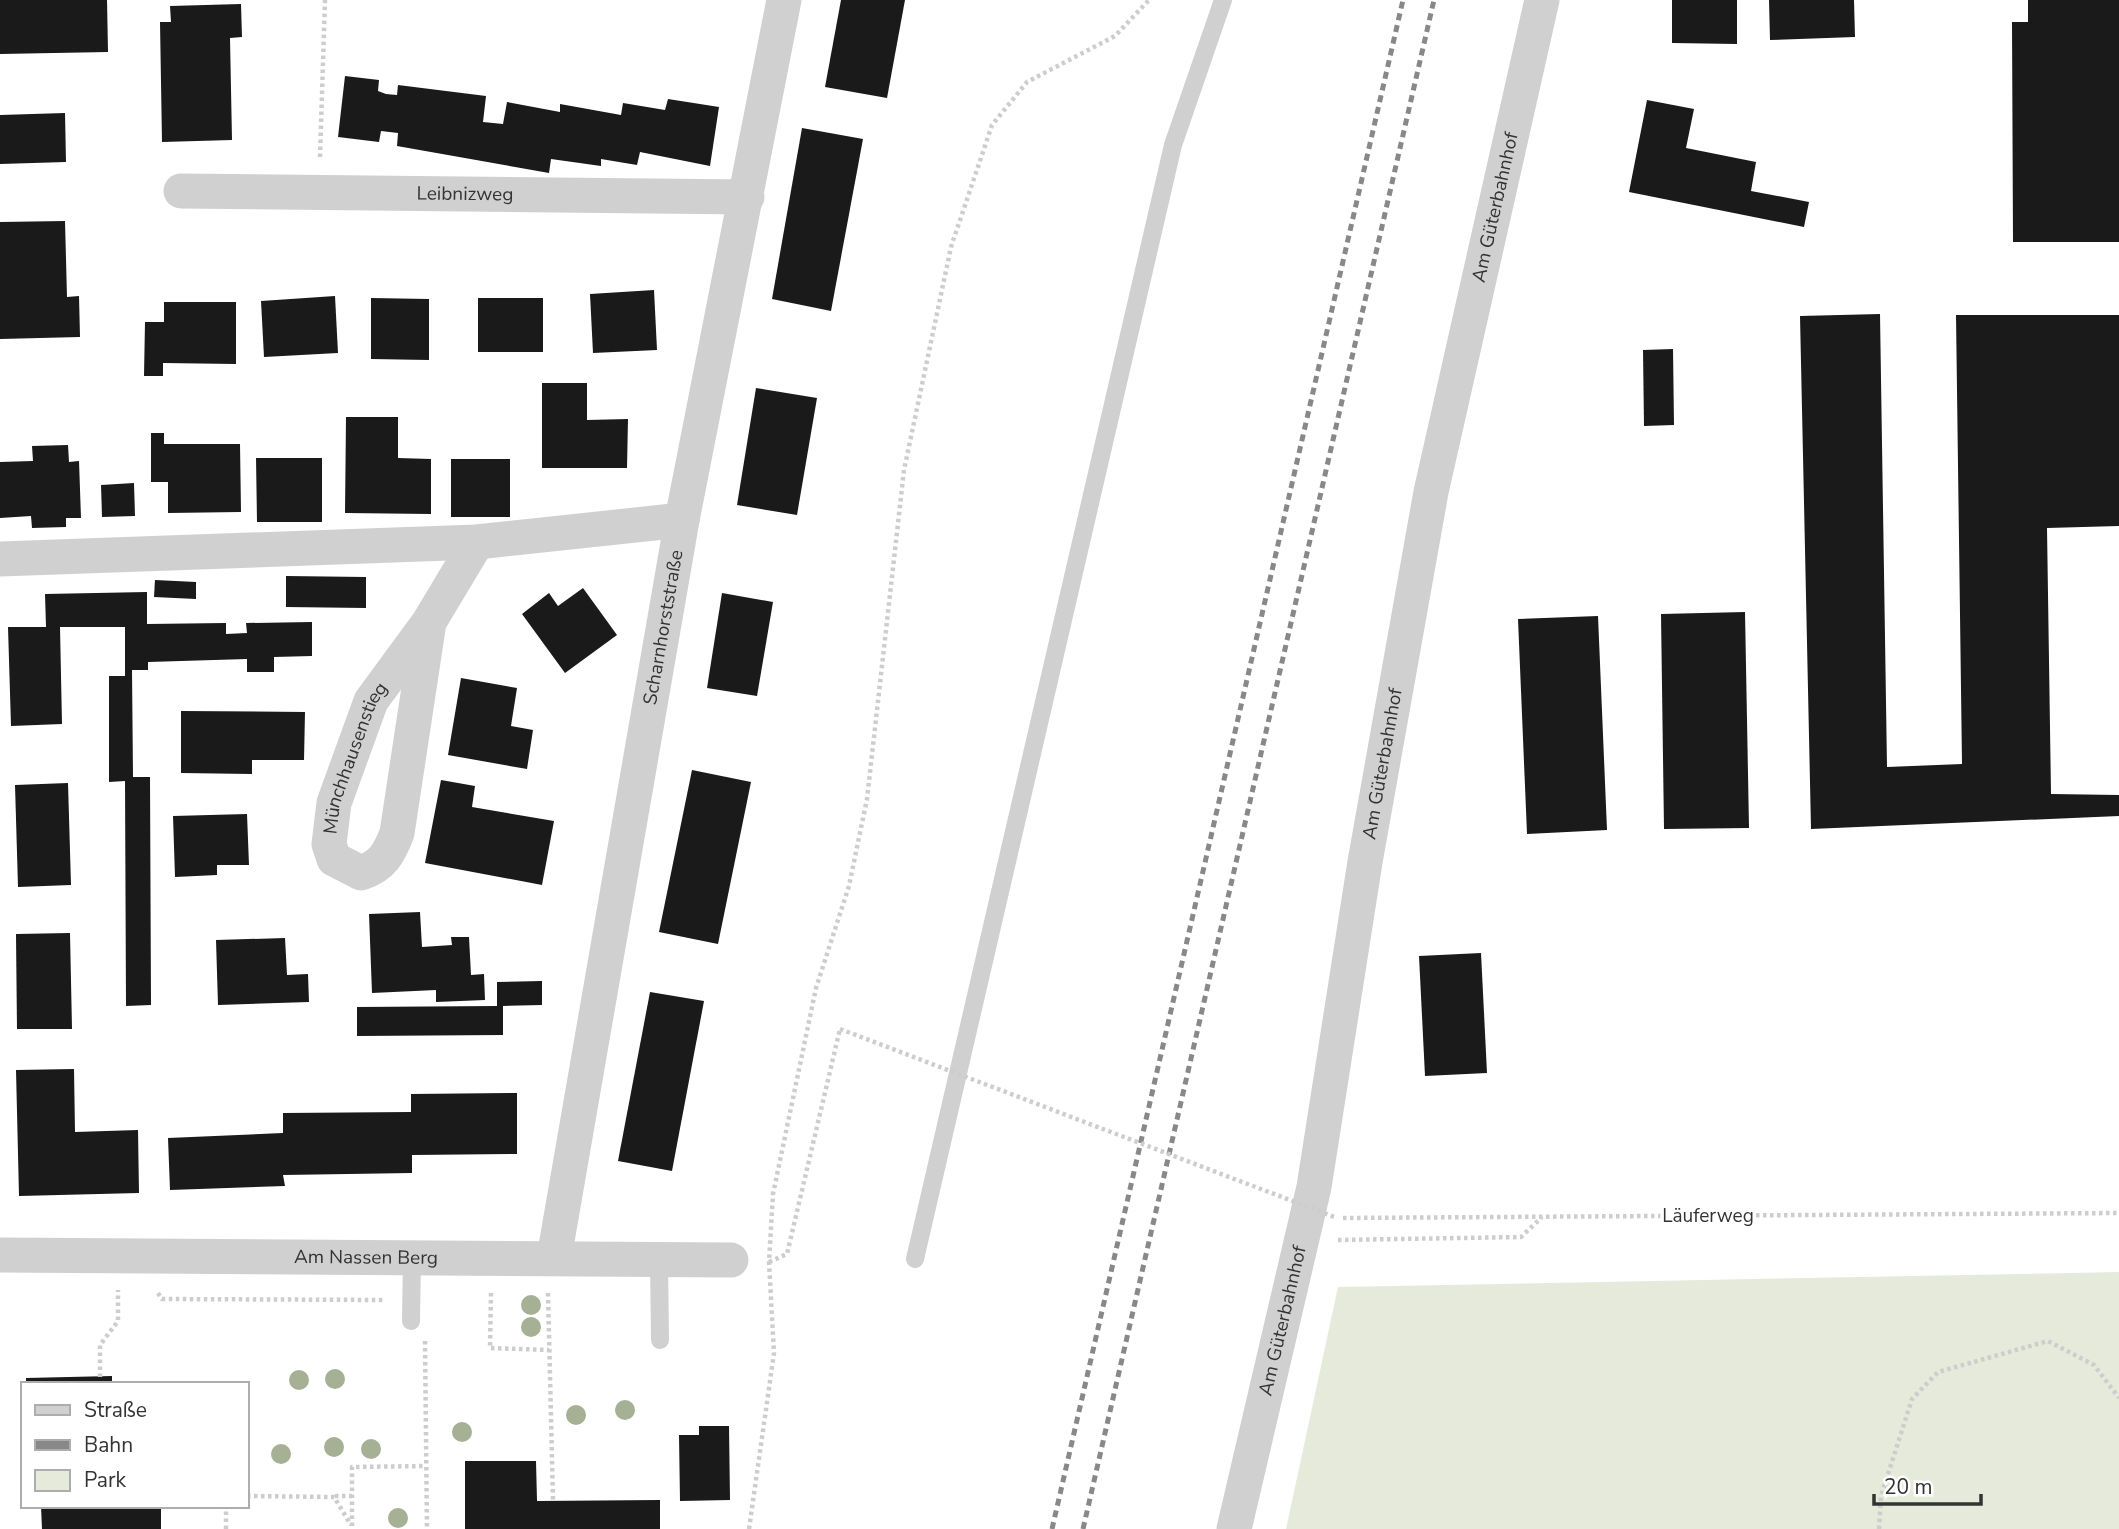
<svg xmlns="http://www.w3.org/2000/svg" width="2119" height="1529" font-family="'Nunito Sans',sans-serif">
<rect width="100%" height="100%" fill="#fff"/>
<polygon fill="#e5eadb" points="2119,1272 2119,1529 1286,1529 1338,1287"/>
<g fill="#1a1a1a">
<polygon points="0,0 107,0 108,52 0,54"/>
<polygon points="841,0 905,0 887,98 825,87"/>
<polygon points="1672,0 1737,0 1737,44 1672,43"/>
<polygon points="1769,0 1854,0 1855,37 1770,40"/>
<polygon points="2028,0 2119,0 2119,242 2013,242 2012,22 2028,22"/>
<polygon points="241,4 242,37 230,38 232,140 162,142 160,22 171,22 170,6"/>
<polygon points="345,76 379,80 378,91 386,94 397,95 398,85 486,96 483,122 503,124 507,102 560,112 560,104 621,115 623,103 665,110 668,99 719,107 710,166 640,152 637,165 601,159 601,166 551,159 549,173 397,146 398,133 381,131 379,142 338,137"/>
<polygon points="1647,100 1694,109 1686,148 1756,162 1751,191 1809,202 1804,227 1629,192"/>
<polygon points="65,113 66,162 0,164 0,115"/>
<polygon points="802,128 863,139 831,311 772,299"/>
<polygon points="65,221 67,297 79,296 80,337 0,339 0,222"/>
<polygon points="654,290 657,350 593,353 590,294"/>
<polygon points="335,296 338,353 264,357 261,301"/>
<polygon points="371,298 429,299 429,360 371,359"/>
<rect x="478" y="298" width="65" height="54"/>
<polygon points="164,302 236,302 236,364 163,363 163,376 144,376 145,322 164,322"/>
<polygon points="1880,314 1887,767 1962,764 1956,315 2119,315 2119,526 2047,528 2051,794 2119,795 2119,816 1811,829 1800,316"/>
<polygon points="1673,349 1674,425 1644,426 1643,350"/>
<polygon points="542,383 587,383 587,420 628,419 627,468 542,468"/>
<polygon points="756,388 817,398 797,515 737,505"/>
<polygon points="346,417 398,417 398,458 431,459 431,514 345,513"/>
<polygon points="151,433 164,433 164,444 240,444 241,512 168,513 168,482 151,482"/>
<polygon points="68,445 69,462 79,461 81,518 66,518 66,527 32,528 31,516 0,518 0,462 33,461 32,446"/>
<polygon points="256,458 322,458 322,522 257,522"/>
<rect x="451" y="459" width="59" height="58"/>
<polygon points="134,483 135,516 102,517 101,485"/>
<polygon points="286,576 366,577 366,608 286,607"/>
<polygon points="155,580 196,582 196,599 154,597"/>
<polygon points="583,588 617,635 565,673 522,614 549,593 558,606"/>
<polygon points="147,592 147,624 226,623 226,634 247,633 246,623 312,622 312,656 274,657 274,672 247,672 247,659 148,662 148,670 132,670 133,777 150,777 151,1005 126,1006 125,781 109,782 109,676 125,676 125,627 60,627 62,724 11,726 8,627 46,627 45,594"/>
<polygon points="722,593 773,602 757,696 707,688"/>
<polygon points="1745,612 1749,828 1664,829 1661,614"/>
<polygon points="1598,616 1607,830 1527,834 1518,619"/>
<polygon points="461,678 517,688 511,726 533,730 527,769 448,755"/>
<polygon points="181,711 305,712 304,760 252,760 252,774 181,773"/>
<polygon points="692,770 751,782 718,944 659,932"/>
<polygon points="441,780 475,786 472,807 554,821 542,885 425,863"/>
<polygon points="68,783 71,885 18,887 15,785"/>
<polygon points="247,814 249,865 217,865 217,875 175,877 173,816"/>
<polygon points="420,912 422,947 452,945 451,937 469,937 471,975 484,974 485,1000 436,1002 436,990 372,993 369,914"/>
<polygon points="70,933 72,1029 17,1029 16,934"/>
<polygon points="285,938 287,975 308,974 309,1002 218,1005 216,940"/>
<polygon points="1481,953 1487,1073 1425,1076 1419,956"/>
<polygon points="542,981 542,1005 503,1006 503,1035 357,1036 357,1007 497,1006 497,982"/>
<polygon points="650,992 704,1001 672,1171 618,1161"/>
<polygon points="74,1069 75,1132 138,1130 139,1193 19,1196 16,1070"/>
<polygon points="517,1093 517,1154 412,1155 412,1173 283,1175 285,1186 170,1190 168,1138 283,1133 283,1113 411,1112 411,1094"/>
<polygon points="112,1376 112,1384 26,1384 26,1378"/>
<polygon points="699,1426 729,1426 730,1500 680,1501 679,1435 699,1435"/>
<polygon points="465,1461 536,1461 537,1501 660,1500 660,1529 465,1529"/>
<polygon points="41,1506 161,1506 161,1529 42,1529"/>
</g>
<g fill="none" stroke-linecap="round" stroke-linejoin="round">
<g stroke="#cdcdcd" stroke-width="4.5" stroke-dasharray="3.5 3.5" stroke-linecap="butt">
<polyline points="320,157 325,0"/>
<polyline points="1343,1218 2119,1213"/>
<polyline points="1338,1240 1521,1237 1542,1217"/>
<polyline points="769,1262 787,1254 840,1029"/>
<polyline points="158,1293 162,1299 384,1300"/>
<polyline points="491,1293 490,1348 549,1350"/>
<polyline points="548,1293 553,1500"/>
<polyline points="425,1341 427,1529"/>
<polyline points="100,1377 100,1345 118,1321 118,1290"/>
<polyline points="247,1496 334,1497 351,1525"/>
<polyline points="335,1496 352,1496"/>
<polyline points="352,1526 352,1467 426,1466"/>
<polyline points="226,1529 226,1506"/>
<polyline points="749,1529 774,1353 769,1262 773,1194 816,988 849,886 867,799 904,470 951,247 992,125 1027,82 1115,36 1149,0"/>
<polyline points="1879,1529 1881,1496 1912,1399 1938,1372 2048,1341 2094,1365 2119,1398"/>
</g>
<g stroke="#d0d0d0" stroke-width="18">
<polyline points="659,1259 660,1340"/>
<polyline points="915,1259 1173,145 1223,0"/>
<polyline points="411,1321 412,1257"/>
</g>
<g stroke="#d0d0d0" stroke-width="35">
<path id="s1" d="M181 191 747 197"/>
<polyline points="0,559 477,542 682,520"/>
<path id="s2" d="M429 622 397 833C389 854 382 866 361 873L334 859 329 844 334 803 371 701 429 622 477 542"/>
<path id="s3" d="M0 1255 731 1260"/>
<path id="s4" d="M554 1258 682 520 784 0"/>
<path id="s5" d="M1234 1529 1314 1187 1365 862 1431 492 1542 0"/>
</g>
<g stroke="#888" stroke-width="5" stroke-dasharray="7 5" stroke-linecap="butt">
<polyline points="1052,1529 1403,0"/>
<polyline points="1083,1529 1434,0"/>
</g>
<polyline stroke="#cdcdcd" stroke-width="4.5" stroke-dasharray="3.5 3.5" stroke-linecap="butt" points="840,1029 1337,1218"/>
</g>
<g fill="#a5b095">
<circle cx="531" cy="1305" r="10"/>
<circle cx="531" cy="1327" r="10"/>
<circle cx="335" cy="1379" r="10"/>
<circle cx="299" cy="1380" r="10"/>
<circle cx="625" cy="1410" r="10"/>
<circle cx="576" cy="1415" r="10"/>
<circle cx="462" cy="1432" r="10"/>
<circle cx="334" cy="1447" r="10"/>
<circle cx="371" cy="1449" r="10"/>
<circle cx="281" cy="1454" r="10"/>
<circle cx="398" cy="1518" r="10"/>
</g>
<g text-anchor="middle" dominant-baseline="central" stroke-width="7" stroke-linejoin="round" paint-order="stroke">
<g font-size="19" fill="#333" stroke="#fff">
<text stroke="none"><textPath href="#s1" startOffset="284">Leibnizweg</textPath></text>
<text stroke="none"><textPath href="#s5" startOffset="1348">Am Güterbahnhof</textPath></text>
<text stroke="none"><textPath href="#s4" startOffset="640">Scharnhorststraße</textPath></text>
<text stroke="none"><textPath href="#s2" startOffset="406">Münchhausenstieg</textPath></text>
<text stroke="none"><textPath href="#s5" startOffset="780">Am Güterbahnhof</textPath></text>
<text x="1708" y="1216">Läuferweg</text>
<text stroke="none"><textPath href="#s3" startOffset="366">Am Nassen Berg</textPath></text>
<text stroke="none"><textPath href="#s5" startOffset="214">Am Güterbahnhof</textPath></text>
</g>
</g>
<rect x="21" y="1382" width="228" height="126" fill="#ffffff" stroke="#adadad" stroke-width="2"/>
<rect x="35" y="1405" width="35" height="10" fill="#d0d0d0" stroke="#adadad" stroke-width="2"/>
<text x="84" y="1417" font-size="21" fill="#333333">Straße</text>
<rect x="35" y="1440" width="35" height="10" fill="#888888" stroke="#adadad" stroke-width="2"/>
<text x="84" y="1452" font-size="21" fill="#333333">Bahn</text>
<rect x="35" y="1470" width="35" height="21" fill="#e5eadb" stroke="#adadad" stroke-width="2"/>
<text x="84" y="1487" font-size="21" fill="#333333">Park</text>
<path d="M1874 1494v10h107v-10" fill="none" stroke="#333333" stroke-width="3.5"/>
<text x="1884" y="1494" font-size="21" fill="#333333" stroke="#ffffff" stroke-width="5" paint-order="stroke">20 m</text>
</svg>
